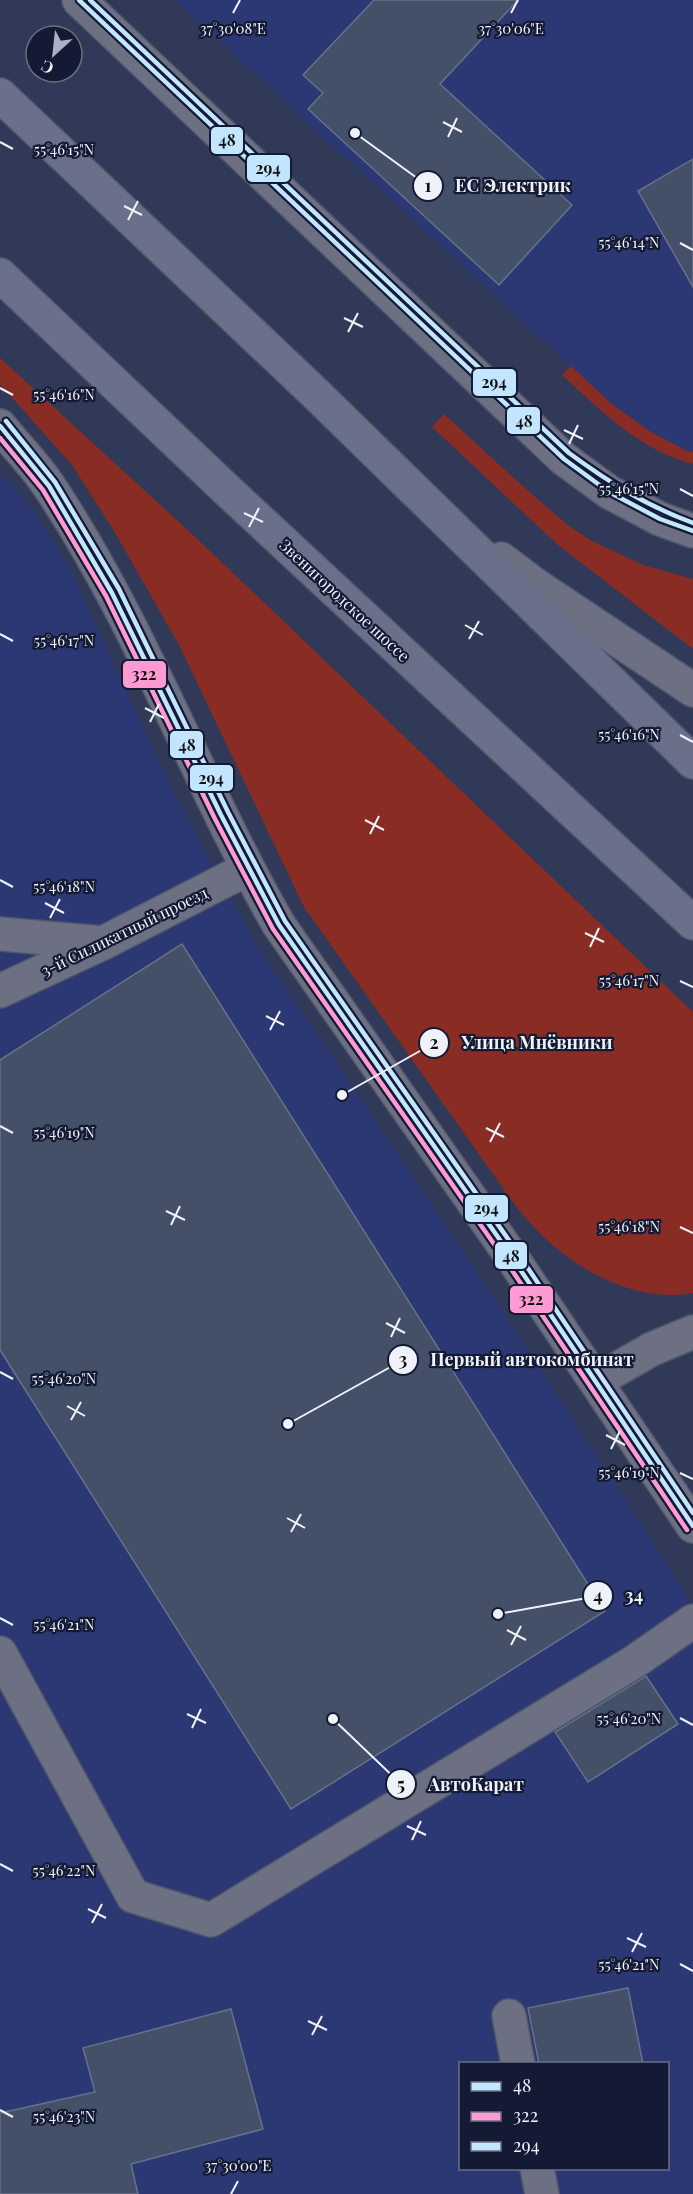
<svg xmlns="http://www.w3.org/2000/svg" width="693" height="2194" font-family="'Playfair Display',serif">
<rect width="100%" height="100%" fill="#313958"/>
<g fill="#2b3874" fill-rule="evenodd">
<polygon points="175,0 693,0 693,452 687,451 651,432 612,404"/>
<path d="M0 473 30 505 68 565 176 798 254 941 476 1271 675 1576 693 1608V2194H0ZM460 2064H668V2168H460Z"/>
</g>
<g fill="#892c23">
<path d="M0 358 191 533 693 1012V1293C634 1304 572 1268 533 1226 523 1216 515 1205 507 1194L304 907 179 645 114 531 72 465 0 384Z"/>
<path d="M571 366 612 404 651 432 687 451 693 452V464C641 451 600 410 562 375Z"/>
<polygon points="444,414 527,490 569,526 592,541 643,565 693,579 693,649 558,545 432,427"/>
</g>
<g fill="#445068" stroke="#65728b" stroke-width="1.5">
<polygon points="374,0 518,0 440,84 572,205 499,285 308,109 323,93 303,75"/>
<polygon points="693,159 693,287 638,191"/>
<polygon points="182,944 605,1611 291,1809 0,1350 0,1060"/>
<polygon points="646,1676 678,1724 588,1782 555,1732"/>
<polygon points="628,1988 643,2064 539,2064 528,2008"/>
<polygon points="231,2009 263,2129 131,2164 138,2194 0,2194 0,2113 95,2092 83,2048"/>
</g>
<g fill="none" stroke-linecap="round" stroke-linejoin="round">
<g stroke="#4f556b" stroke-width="36">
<g id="minor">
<polyline points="79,0 564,459 609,492 660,519 693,531"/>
<path d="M0 426C16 446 35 465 49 486 141 624 197 782 279 925L507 1250 693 1526"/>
<polyline points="501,559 534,584 693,690"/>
<polyline points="0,934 103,943"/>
<polyline points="0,991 103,943 247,869"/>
<polyline points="596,1381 652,1349 693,1332"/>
<polyline points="0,1653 133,1896 211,1920 634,1662 693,1621"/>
<polyline points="509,2016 518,2064"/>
<polyline points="537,2168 542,2194"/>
</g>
</g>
<g stroke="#4f556b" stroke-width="36">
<g id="major">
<polyline points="0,95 316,394 693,762"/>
<polyline points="0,275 228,491 693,923"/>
</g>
</g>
<use href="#minor" stroke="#6c7082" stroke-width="33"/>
<use href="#major" stroke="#6a7089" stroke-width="33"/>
<g stroke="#141a34" stroke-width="9">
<g id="bus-1">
<polyline points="79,0 564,459 609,492 660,519 693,531"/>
<polyline points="0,426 49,486 112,593 221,815 279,925 507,1250 693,1526"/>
</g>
</g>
<g stroke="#141a34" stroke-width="9">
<polyline id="bus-2" points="0,438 43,490 106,596 215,819 273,929 501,1254 687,1530"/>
</g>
<g stroke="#141a34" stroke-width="9">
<g id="bus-3">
<path d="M90 0 569 453C610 483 645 505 693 523"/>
<polyline points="6,421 55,482 119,589 228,812 285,921 513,1246 693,1513"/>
</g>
</g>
<use href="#bus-1" stroke="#c2e6ff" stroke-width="4.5"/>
<use href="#bus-2" stroke="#ff9ad2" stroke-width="4.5"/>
<use href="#bus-3" stroke="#c2e6ff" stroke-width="4.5"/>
</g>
<path fill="none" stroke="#eff2f9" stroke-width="2" d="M233 13 240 0M511 13 518 0M443 122 462 132M448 137 457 118M0 142 13 149M124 206 142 215M128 220 138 201M680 243 693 250M344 318 363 327M348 332 358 313M0 388 13 395M564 430 583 439M569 444 578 425M680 489 693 496M244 513 263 522M249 527 259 508M465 625 483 635M0 634 13 641M469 639 479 621M145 708 164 718M150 722 159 704M680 735 693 742M365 820 384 830M370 834 379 816M0 880 13 887M45 903 64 913M50 918 60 899M585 933 604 942M590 947 599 928M680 981 693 987M266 1016 284 1025M270 1030 280 1011M0 1126 13 1133M486 1128 504 1137M490 1142 500 1123M166 1211 185 1220M171 1225 180 1206M680 1227 693 1233M386 1323 405 1333M391 1337 400 1318M0 1372 13 1379M67 1406 85 1416M71 1420 81 1402M606 1435 625 1445M611 1449 620 1431M680 1473 693 1479M287 1518 305 1528M291 1532 301 1514M0 1618 13 1625M507 1630 526 1640M511 1645 521 1626M187 1714 206 1723M680 1718 693 1725M192 1728 201 1709M407 1826 426 1835M412 1840 421 1821M0 1864 13 1871M88 1909 106 1918M92 1923 102 1904M627 1938 646 1947M632 1952 642 1933M680 1964 693 1971M308 2021 327 2030M312 2035 322 2016M0 2110 13 2117M231 2194 238 2181"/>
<g text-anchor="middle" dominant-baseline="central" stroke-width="4.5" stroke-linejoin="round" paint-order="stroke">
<g font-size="16" fill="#eff2f9" stroke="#141a34">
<text transform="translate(345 600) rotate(43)">Звенигородское шоссе</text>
<text transform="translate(124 931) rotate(-26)">3-й Силикатный проезд</text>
</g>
</g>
<g font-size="15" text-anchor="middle" fill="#eff2f9" stroke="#141a34" stroke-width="4.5" stroke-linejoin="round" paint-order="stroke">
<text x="233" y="34">37°30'08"E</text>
<text x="511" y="34">37°30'06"E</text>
<text x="64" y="155">55°46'15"N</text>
<text x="629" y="248">55°46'14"N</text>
<text x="64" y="400">55°46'16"N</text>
<text x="629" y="494">55°46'15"N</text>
<text x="64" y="646">55°46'17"N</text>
<text x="629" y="740">55°46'16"N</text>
<text x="64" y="892">55°46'18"N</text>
<text x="629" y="986">55°46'17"N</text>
<text x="64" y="1138">55°46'19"N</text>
<text x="629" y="1232">55°46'18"N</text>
<text x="64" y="1384">55°46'20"N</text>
<text x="629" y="1478">55°46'19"N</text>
<text x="64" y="1630">55°46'21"N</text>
<text x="629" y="1724">55°46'20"N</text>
<text x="64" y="1876">55°46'22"N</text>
<text x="629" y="1970">55°46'21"N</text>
<text x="64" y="2122">55°46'23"N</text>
<text x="238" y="2171">37°30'00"E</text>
</g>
<path fill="none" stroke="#eff2f9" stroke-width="2" d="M355 133L428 186M342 1095L434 1043M288 1424L403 1360M498 1614L598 1596M333 1719L401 1784"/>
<g fill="#eff2f9" stroke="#141a34" stroke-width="2">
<circle cx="355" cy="133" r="6"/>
<circle cx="342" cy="1095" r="6"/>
<circle cx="288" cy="1424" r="6"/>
<circle cx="498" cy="1614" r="6"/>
<circle cx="333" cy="1719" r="6"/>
<circle cx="428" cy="186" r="15"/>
<circle cx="434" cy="1043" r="15"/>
<circle cx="403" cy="1360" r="15"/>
<circle cx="598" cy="1596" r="15"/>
<circle cx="401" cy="1784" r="15"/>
</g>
<g font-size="18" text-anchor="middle" font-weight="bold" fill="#111">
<text x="428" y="192">1</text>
<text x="434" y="1049">2</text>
<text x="403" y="1366">3</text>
<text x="598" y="1602">4</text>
<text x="401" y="1791">5</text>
</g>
<g font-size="18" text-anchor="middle" font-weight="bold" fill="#eff2f9" stroke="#141a34" stroke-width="4.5" stroke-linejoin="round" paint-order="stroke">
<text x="513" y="192">ЕС Электрик</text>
<text x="537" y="1049">Улица Мнёвники</text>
<text x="532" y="1366">Первый автокомбинат</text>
<text x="634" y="1602">34</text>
<text x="476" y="1791">АвтоКарат</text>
</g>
<g stroke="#141a34" stroke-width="2">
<rect x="210" y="126" width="34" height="29" rx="6" fill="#c2e6ff"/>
<rect x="246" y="154" width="45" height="29" rx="6" fill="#c2e6ff"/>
<rect x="472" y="368" width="45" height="29" rx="6" fill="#c2e6ff"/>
<rect x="506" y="406" width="35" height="29" rx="6" fill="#c2e6ff"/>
<rect x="122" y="660" width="45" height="29" rx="6" fill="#ff9ad2"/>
<rect x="169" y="730" width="35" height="29" rx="6" fill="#c2e6ff"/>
<rect x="189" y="764" width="45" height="28" rx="6" fill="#c2e6ff"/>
<rect x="464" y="1194" width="45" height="29" rx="6" fill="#c2e6ff"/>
<rect x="494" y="1241" width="34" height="29" rx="6" fill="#c2e6ff"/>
<rect x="509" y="1285" width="45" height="29" rx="6" fill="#ff9ad2"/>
</g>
<g font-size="16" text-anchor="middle" font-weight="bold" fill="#111">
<text x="227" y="146">48</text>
<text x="268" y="174">294</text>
<text x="494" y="388">294</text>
<text x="524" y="427">48</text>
<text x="144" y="680">322</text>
<text x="187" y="751">48</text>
<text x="211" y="784">294</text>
<text x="486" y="1214">294</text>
<text x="511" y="1262">48</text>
<text x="531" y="1305">322</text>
</g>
<rect x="459" y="2062" width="210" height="108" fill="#141a34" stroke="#6c7083" stroke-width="1.5"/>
<rect x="471" y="2082" width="30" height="9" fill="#c2e6ff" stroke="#6c7083" stroke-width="1.5"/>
<text x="513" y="2092" font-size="18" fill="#eff2f9">48</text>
<rect x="471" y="2112" width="30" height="9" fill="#ff9ad2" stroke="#6c7083" stroke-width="1.5"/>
<text x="513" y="2122" font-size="18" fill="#eff2f9">322</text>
<rect x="471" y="2142" width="30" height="9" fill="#c2e6ff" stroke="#6c7083" stroke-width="1.5"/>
<text x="513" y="2152" font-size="18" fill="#eff2f9">294</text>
<g transform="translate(54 54) rotate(207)"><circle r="28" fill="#141a34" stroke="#6c7083" stroke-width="1.5"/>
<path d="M0-4.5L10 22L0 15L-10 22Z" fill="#acb1c1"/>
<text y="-9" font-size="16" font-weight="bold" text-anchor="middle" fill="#eff2f9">С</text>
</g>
</svg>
